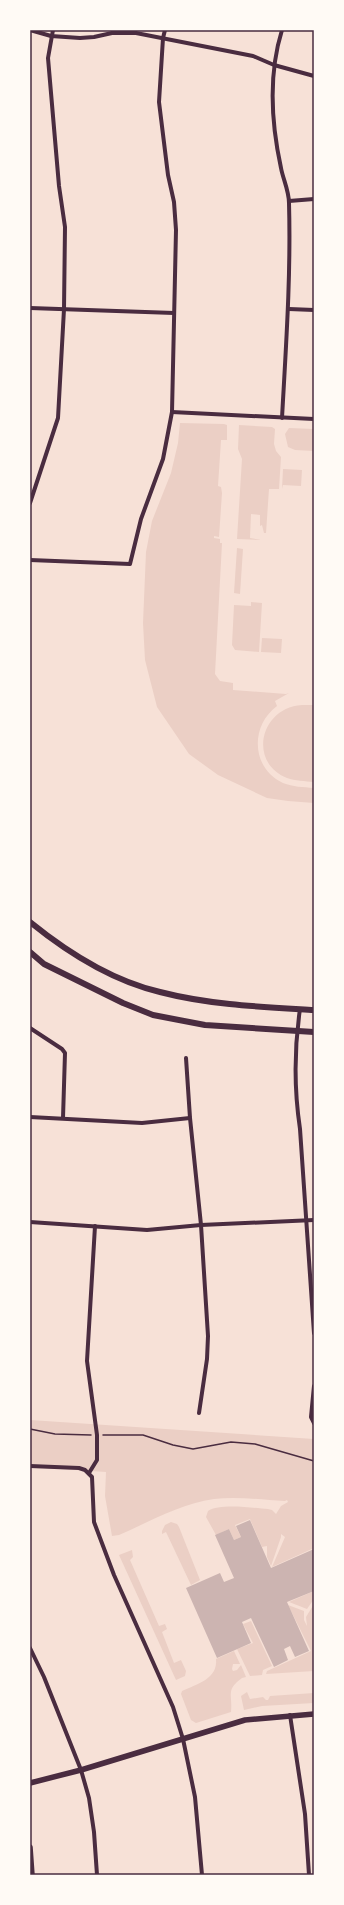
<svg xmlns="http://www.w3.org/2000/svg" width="344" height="1905" font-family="'Nunito Sans',sans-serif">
<rect width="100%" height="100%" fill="#f7e1d7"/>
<g fill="#ebcfc5">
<path d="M180 423 224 424 227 425V440H221L218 486 221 487 222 493 219 537 214 536V538L220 539V543H222L215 674 220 681 233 683V690L286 694 289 693 275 701 277 706C250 726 251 768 283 783 293 787 303 787 314 788V803L288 801 267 798 218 775 189 754 157 707 145 660 143 623 146 552 152 521 171 473 178 443Z"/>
<polygon points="239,425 272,427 275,429 274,444 276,451 281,457 279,489 269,489 266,533 264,533 262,525 260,526 260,515 251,514 250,538 261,540 237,539 242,459 238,449"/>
<polygon points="289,428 314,429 314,451 295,450 288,447 285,434"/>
<polygon points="283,469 302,470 301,486 283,485 282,489"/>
<polygon points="237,548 243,549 240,594 234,593"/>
<polygon points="251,602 262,603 259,652 235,650 232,645 234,605 251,606"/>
<polygon points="262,638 282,639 281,653 261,652"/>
<path d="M302 705H314V782C305 781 295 781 287 778 247 762 261 707 302 705Z"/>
<path d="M30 1420 314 1439V1548L272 1567 285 1537 281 1534V1537L271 1566 267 1557V1546L262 1547 250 1519 235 1525 241 1537 234 1540 229 1529 216 1535 206 1517 208 1511C220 1503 253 1508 268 1509L272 1510 276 1514 281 1506 288 1502 287 1500 285 1501C262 1500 237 1496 214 1499 180 1504 149 1522 119 1535L112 1536 105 1496 106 1472 30 1467Z"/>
<polygon points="171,1522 177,1524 179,1527 200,1580 191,1585 166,1532 162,1534 162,1531 165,1525"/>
<polygon points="132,1550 133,1557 130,1560 159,1626 165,1624 167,1629 162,1632 174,1663 181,1660 186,1671 185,1676 176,1680 119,1555"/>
<polygon points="314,1591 314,1599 307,1609 289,1602"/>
<polygon points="314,1604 314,1671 266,1674 267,1671 311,1651 288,1605 304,1611 304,1620 307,1626 306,1617"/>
<polygon points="251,1621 272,1666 263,1670 262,1675 250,1676 237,1649 253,1643 243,1624"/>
<path d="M234 1651 240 1664H233L232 1669 233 1671 237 1670 241 1665 246 1677 242 1678C225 1690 233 1695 231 1712L196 1723 191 1720 181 1694 182 1691C197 1684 218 1679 216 1659Z"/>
<polygon points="247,1692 250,1699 263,1697 266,1700 268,1700 270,1696 314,1693 314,1703 262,1706 244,1710 241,1696"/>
</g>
<polygon fill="#ccb4b1" points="250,1520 271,1568 314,1549 314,1591 287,1602 309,1651 295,1657 290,1646 284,1649 288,1660 274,1667 251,1618 242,1622 251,1643 217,1658 186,1588 220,1573 224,1582 234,1578 215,1535 229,1529 234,1540 241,1537 236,1526"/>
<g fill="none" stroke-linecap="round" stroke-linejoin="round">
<g stroke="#4a2c40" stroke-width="1.5">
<polyline points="30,1429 55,1434 91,1435"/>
<polyline points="103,1435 143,1435 173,1445 193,1449 231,1442 255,1444 314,1461"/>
</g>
<g stroke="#4a2c40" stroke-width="4">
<polyline points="30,30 51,36 80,38 94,37 112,33 136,33 253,56 274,65 314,76"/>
<path d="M282 30C268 75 271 122 281 168 283 179 289 191 289 203 291 275 286 346 282 418"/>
<polyline points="289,201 314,199"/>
<polyline points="30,308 174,313"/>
<polyline points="289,309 314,310"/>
<polyline points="172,412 314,419"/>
<polyline points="30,503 58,418 64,309 65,227 59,186 48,58 53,30"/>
<polyline points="30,560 130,564 141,519 163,459 172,412 176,230 174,202 168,175 159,102 163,38 165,30"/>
<path d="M300 1009C294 1050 294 1089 300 1129L314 1333"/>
<polyline points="30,1028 62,1049 65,1053 63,1118"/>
<polyline points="186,1058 190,1118 201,1225 208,1336 207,1359 199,1413"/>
<polyline points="30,1117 142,1123 190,1118"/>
<polyline points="30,1222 147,1230 201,1225 314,1220"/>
<polyline points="314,1386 311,1417 314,1423"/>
<polyline points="30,1466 79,1468 85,1470 92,1477 94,1522 114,1575 173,1707 183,1739 195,1797 202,1875"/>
<polyline points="89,1473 97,1460 97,1435 87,1361 95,1226"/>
<polyline points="30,1648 44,1677 81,1770 89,1798 94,1832 97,1875"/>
<polyline points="290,1715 305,1814 309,1875"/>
</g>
<g stroke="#4a2c40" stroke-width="5.5">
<polyline points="30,1783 81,1770 245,1720 314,1714"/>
<polyline points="30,1847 32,1875"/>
</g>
<g stroke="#4a2c40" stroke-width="6">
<path d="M30 922C67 952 113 981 160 992 210 1005 263 1007 314 1010"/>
<polyline points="30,952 44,964 123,1003 153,1015 205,1025 314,1032"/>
</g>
</g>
<rect width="344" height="1905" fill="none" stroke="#fffaf5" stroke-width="62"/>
<rect x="31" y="31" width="282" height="1843" fill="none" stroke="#4a2c40" stroke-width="1.5"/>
</svg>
